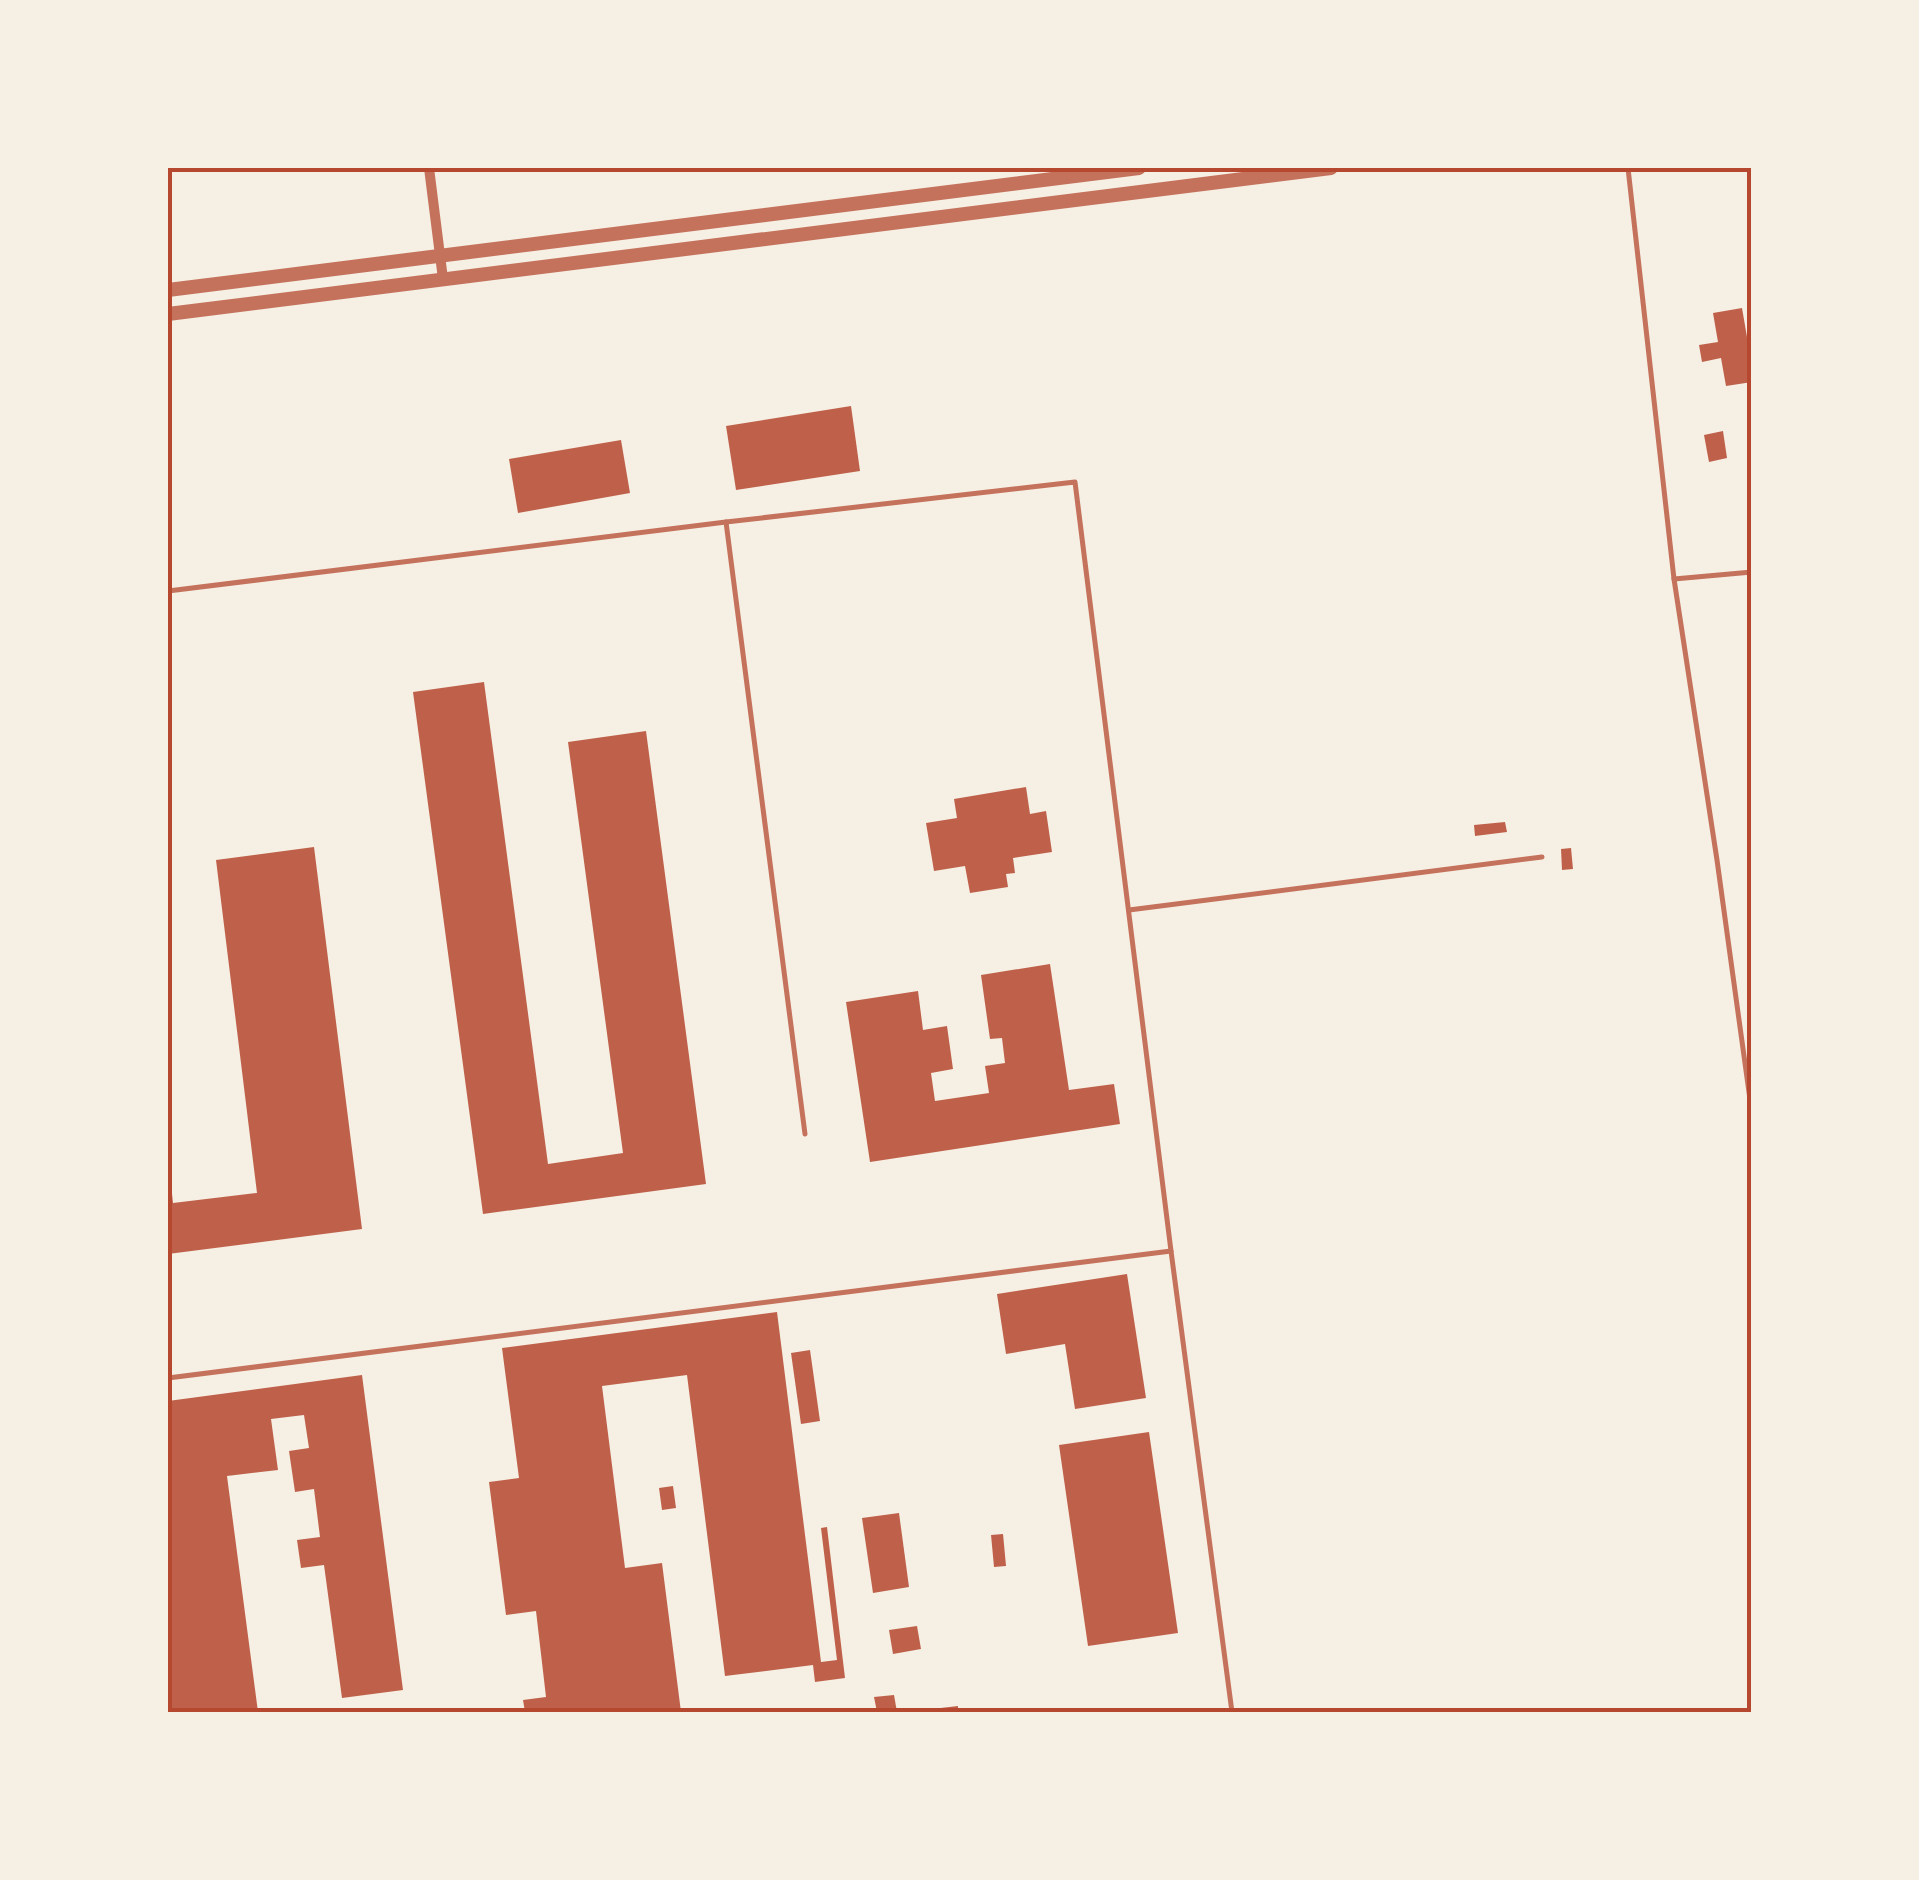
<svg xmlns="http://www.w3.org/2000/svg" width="1919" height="1880" font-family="'Exo 2',sans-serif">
<rect width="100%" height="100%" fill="#f6efe4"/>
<g fill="#bf614a">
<polygon points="1742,308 1752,366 1752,382 1726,386 1721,358 1702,362 1699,345 1718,342 1713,313"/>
<polygon points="851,406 860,471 736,490 726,426"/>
<polygon points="1723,431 1727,458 1709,462 1704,435"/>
<polygon points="621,440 630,493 518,513 509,459"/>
<polygon points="484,682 548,1164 623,1153 568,742 646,731 706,1184 483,1214 413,692"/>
<polygon points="1026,787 1030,814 1046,811 1052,852 1013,858 1015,873 1006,874 1008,887 970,893 965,866 934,871 926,823 957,818 954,799"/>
<polygon points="1505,822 1507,832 1475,836 1474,825"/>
<polygon points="314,847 362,1229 168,1254 168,1175 170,1175 173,1203 257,1193 216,860"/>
<polygon points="1571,848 1573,869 1562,870 1561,849"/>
<polygon points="1050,964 1069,1090 1114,1084 1120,1124 870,1162 846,1002 918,991 923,1030 947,1026 953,1069 931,1073 935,1101 989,1093 985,1066 1005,1063 1002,1038 990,1039 981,975"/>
<polygon points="1127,1274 1146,1398 1075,1409 1065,1344 1006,1354 997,1294"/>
<polygon points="777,1312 821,1662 837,1660 821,1528 827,1527 845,1678 815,1682 813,1665 725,1676 687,1375 602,1386 625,1568 662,1563 681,1712 525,1712 523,1700 546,1697 536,1611 506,1615 489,1482 519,1478 502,1348"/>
<polygon points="810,1350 820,1421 801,1424 791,1353"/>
<polygon points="362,1375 403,1690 342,1698 324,1565 301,1568 297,1540 320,1537 314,1489 295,1492 289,1451 309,1448 304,1415 271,1419 278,1470 227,1476 258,1712 168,1712 168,1401"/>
<polygon points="1149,1432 1178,1633 1088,1646 1059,1445"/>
<polygon points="673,1486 676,1508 662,1510 659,1488"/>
<polygon points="899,1513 909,1587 873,1593 862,1518"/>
<polygon points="1003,1534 1006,1566 994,1567 991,1535"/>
<polygon points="917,1626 921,1649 893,1654 889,1630"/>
<polygon points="894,1695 897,1712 877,1712 874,1697"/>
<polygon points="958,1706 958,1712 923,1712 923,1710"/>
</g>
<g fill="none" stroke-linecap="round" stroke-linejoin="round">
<g stroke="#c5725c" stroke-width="5">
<polyline points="1628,168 1674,579 1717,860 1752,1114"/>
<polyline points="726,522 805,1134"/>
<polyline points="1674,579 1752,572"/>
<polyline points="168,591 726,522 1075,482 1171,1251 1232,1712"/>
<polyline points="1129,910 1542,857"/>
<polyline points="168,1378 1171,1251"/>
</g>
<polyline stroke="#c5725c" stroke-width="10" points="429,168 443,279"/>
<g stroke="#c5725c" stroke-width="14">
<polyline points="168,290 1139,168"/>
<polyline points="168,314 1331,168"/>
</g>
</g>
<rect width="1919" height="1880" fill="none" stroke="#f6efe4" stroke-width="340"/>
<rect x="170" y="170" width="1579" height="1540" fill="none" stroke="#b5482f" stroke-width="4"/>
</svg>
